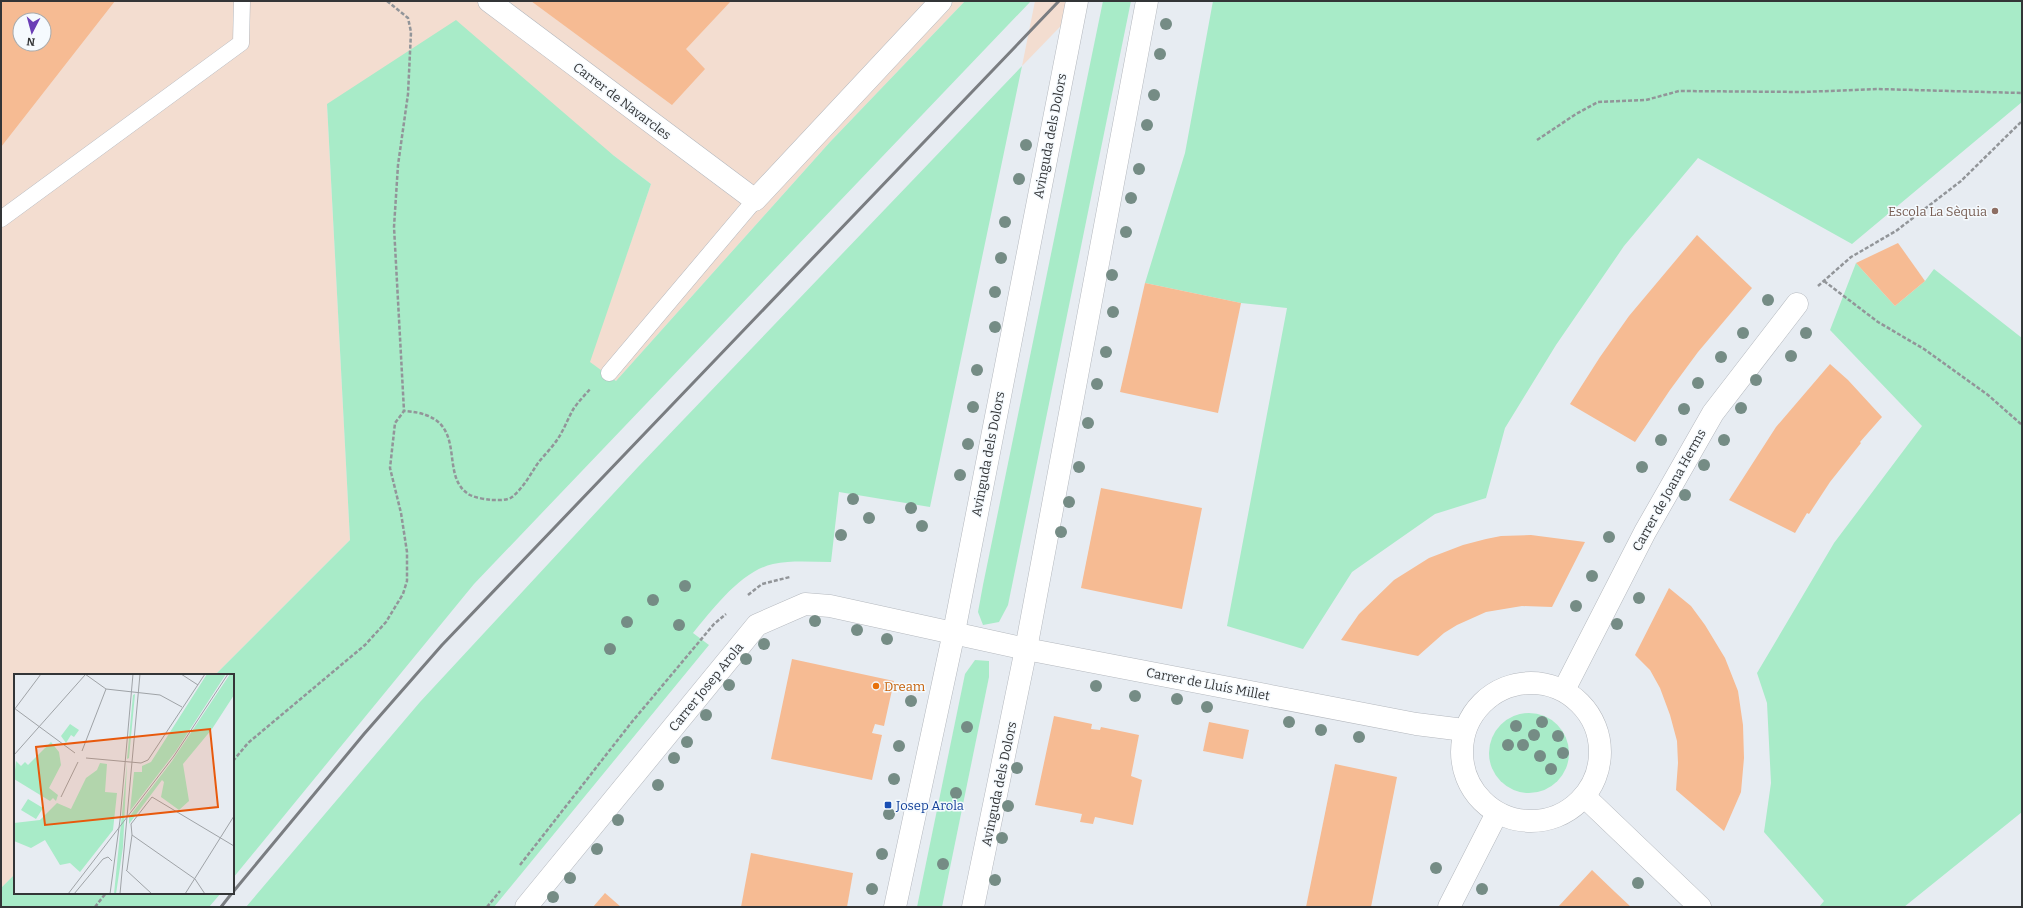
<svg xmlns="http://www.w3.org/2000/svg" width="2023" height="908" font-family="Bitter,serif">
<rect width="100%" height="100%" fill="#e7ecf2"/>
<g fill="#f3ddd0" fill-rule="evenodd">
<path d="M1 1H965L830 142 616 381 589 362 651 184 613 155 327 104 350 540 215 675H15V874L1 888ZM20 20H44V44H20Z"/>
<polygon points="1035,1 1085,1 1022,66"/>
</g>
<g fill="#a8ebc8">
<polygon points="965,1 1031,1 474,584 233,878 233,675 215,675 350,540 327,104 456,20 613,155 651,184 590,362 616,381 830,142"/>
<polygon points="1103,1 1131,1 1008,605 999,622 983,625 978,612 983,585"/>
<polygon points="1213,1 2022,1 2022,102 1852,244 1698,158 1624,246 1556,345 1505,428 1486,498 1435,514 1352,572 1303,649 1227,626 1287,308 1241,303 1145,283 1185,153"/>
<path d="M1022 66 930 507 839 492 831 562C812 562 792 560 773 564 741 571 713 609 693 633L709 645 494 907H246L420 702 638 467Z"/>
<polygon points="1856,263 1895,306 1925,281 1934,269 2022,338 2022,812 1904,907 1819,907 1824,901 1764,832 1771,783 1767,703 1757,673 1834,543 1922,426 1830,330"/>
<polygon points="975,660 989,661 989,677 942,907 917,907 965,674"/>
<circle cx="1529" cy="753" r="40"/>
<polygon points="15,874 15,893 221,893 209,907 1,907 1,888"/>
</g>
<g fill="#f6bb93" fill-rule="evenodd">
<path d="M1 1H115L1 147ZM20 20H44V44H20Z"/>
<polygon points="531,1 731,1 686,49 705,69 672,105"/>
<polygon points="1697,235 1752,288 1698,352 1670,390 1635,442 1570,404 1600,357 1629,316"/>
<polygon points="1898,243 1925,281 1895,306 1856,263"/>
<polygon points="1145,283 1241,303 1218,413 1120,392"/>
<polygon points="1830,364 1848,380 1882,417 1860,442 1861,443 1830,482 1809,514 1807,513 1795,533 1729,500 1776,427"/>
<polygon points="1101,488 1202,508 1182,609 1081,588"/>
<polygon points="1531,535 1585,542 1552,607 1522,606 1486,612 1457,625 1444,633 1418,656 1341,640 1359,614 1394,580 1429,558 1463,545 1486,539 1501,536"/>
<polygon points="1669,588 1691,606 1705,625 1725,658 1738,691 1743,725 1744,758 1741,792 1724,831 1676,790 1678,763 1677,741 1670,715 1660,688 1650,670 1635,655"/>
<polygon points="792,659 894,681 884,726 875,724 872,733 882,735 872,780 771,759"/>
<polygon points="1054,716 1092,724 1091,729 1100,730 1101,727 1139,735 1131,776 1142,780 1133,825 1095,817 1093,824 1080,822 1082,814 1035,805"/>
<polygon points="1209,722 1249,730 1243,759 1203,751"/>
<polygon points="1335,764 1397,777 1371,907 1306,907"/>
<polygon points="751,853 853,873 847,907 741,907"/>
<polygon points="1592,870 1615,892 1631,907 1558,907"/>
<polygon points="605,893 621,907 593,907"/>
</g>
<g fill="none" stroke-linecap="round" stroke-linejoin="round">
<g stroke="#b4b8be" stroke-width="17">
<g id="service">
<polyline points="1,219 241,43 242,1"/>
<polyline points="609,373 755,200"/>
</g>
</g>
<g stroke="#b4b8be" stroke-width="23">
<g id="minor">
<polyline points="489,1 755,200 941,1"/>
<circle cx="1531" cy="752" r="69"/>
<polyline points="1564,690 1645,532 1713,413 1797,304"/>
<polyline points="1585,797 1700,907"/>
<polyline points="526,907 757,625 805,604 830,606 1026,649 1416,724 1464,730"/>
<polyline points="1449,907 1497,813"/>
</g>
</g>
<g stroke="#b4b8be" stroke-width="23">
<g id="tertiary">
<polyline points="895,907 954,632 1077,1"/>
<polyline points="973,907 1026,649 1147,1"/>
</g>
</g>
<g stroke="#929599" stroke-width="2.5" stroke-dasharray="4 2" stroke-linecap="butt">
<polyline points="387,1 408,18 411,32 408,94 398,165 394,227 404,411"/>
<polyline points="1537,140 1576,114 1598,102 1646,100 1679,91 1803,92 1878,89 2022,93"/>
<polyline points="1824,281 1878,322 1924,349 1988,395 2022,425"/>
<polyline points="1818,286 1851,257 1896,231 1961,181 2022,121"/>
<polyline points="748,595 762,584 790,577"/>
<path d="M233 761 248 743 365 645 386 622 403 594 407 581V552L401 513 390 468 395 423 404 411C475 415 435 475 470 495 476 498 485 499 491 500 497 500 507 501 512 497 522 489 529 477 536 466 542 457 551 449 557 440 564 430 568 418 574 408 579 401 585 395 590 389"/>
<polyline points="520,865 631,723 714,624 726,614"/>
<polyline points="95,907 106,893"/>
<polyline points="487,907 500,891"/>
</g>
<use href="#service" stroke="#fff" stroke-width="16"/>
<use href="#minor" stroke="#fff" stroke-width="22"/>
<use href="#tertiary" stroke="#fff" stroke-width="22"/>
<g stroke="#7a7d81" stroke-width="3">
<polyline points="233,892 364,734 442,645 1059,1"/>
<polyline points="221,907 232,893"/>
</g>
</g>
<g fill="#758c85">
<circle cx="1166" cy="24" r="6"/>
<circle cx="1160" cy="54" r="6"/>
<circle cx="1154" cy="95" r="6"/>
<circle cx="1147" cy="125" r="6"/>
<circle cx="1026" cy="145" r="6"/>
<circle cx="1139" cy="169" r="6"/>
<circle cx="1019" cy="179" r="6"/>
<circle cx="1131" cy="198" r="6"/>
<circle cx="1005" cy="222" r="6"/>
<circle cx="1126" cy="232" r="6"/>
<circle cx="1001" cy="258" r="6"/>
<circle cx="1112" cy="275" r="6"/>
<circle cx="995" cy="292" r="6"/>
<circle cx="1768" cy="300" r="6"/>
<circle cx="1113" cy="312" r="6"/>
<circle cx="995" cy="327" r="6"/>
<circle cx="1743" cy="333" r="6"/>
<circle cx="1806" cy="333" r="6"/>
<circle cx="1106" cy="352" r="6"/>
<circle cx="1791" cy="356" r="6"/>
<circle cx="1721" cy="357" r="6"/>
<circle cx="977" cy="370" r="6"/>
<circle cx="1756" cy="380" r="6"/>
<circle cx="1698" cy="383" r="6"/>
<circle cx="1097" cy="384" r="6"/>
<circle cx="973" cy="407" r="6"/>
<circle cx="1741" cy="408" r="6"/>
<circle cx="1684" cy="409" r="6"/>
<circle cx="1088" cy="423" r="6"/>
<circle cx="1661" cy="440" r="6"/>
<circle cx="1724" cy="440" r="6"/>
<circle cx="968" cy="444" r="6"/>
<circle cx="1704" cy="465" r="6"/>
<circle cx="1079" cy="467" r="6"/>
<circle cx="1642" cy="467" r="6"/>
<circle cx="960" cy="475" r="6"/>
<circle cx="1685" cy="495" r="6"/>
<circle cx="853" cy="499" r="6"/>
<circle cx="1069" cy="502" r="6"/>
<circle cx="911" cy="508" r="6"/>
<circle cx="869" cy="518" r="6"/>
<circle cx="922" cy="526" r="6"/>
<circle cx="1061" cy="532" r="6"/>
<circle cx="841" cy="535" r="6"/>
<circle cx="1609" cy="537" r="6"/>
<circle cx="1592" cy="576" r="6"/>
<circle cx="685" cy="586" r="6"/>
<circle cx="1639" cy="598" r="6"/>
<circle cx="653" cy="600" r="6"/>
<circle cx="1576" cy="606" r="6"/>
<circle cx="815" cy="621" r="6"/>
<circle cx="627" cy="622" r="6"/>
<circle cx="1617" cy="624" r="6"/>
<circle cx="679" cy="625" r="6"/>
<circle cx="857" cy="630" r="6"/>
<circle cx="887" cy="639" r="6"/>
<circle cx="764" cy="644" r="6"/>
<circle cx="610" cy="649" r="6"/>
<circle cx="746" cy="659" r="6"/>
<circle cx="729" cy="685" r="6"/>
<circle cx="1096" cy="686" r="6"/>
<circle cx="1135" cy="696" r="6"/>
<circle cx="1177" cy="699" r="6"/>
<circle cx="911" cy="701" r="6"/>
<circle cx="1207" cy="707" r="6"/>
<circle cx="706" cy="715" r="6"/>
<circle cx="1289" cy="722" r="6"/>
<circle cx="1542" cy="722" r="6"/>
<circle cx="1516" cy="726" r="6"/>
<circle cx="967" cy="727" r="6"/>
<circle cx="1321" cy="730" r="6"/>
<circle cx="1534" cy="735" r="6"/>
<circle cx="1558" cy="736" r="6"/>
<circle cx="1359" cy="737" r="6"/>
<circle cx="687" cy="742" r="6"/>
<circle cx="1508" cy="745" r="6"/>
<circle cx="1523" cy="745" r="6"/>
<circle cx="899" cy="746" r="6"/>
<circle cx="1563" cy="753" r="6"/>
<circle cx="1540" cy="756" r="6"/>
<circle cx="674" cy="758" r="6"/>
<circle cx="1017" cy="768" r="6"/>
<circle cx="1551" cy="769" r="6"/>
<circle cx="894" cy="779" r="6"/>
<circle cx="658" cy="785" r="6"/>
<circle cx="956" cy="793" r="6"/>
<circle cx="1008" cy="806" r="6"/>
<circle cx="889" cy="814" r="6"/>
<circle cx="618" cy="820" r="6"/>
<circle cx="1002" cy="838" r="6"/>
<circle cx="597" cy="849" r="6"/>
<circle cx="882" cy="854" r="6"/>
<circle cx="943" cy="864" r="6"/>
<circle cx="1436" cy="868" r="6"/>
<circle cx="570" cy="878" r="6"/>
<circle cx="995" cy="880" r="6"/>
<circle cx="1638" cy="883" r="6"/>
<circle cx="872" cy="889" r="6"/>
<circle cx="1482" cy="889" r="6"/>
<circle cx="553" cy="897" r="6"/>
</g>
<circle fill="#8d6e63" stroke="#f5fafe" stroke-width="1.5" cx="1995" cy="211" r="4"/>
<circle fill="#e8710a" stroke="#f5fafe" stroke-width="1.5" cx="876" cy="686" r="4"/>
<rect fill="#1a4fb4" stroke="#f5fafe" stroke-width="1.5" x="884" y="801" width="8" height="8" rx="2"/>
<g text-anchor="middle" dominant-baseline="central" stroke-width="3" stroke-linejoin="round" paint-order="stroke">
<g font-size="13" fill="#333537" stroke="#f5fafe">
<text transform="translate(622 101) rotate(37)">Carrer de Navarcles</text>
<text transform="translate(1050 136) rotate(-79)">Avinguda dels Dolors</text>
<text transform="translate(988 454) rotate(-79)">Avinguda dels Dolors</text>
<text transform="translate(1669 490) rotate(-61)">Carrer de Joana Herms</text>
<text transform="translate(1208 684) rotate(11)">Carrer de Lluís Millet</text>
<text transform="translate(706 687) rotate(-51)">Carrer Josep Arola</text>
<text transform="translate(999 784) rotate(-78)">Avinguda dels Dolors</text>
</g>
<g font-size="13" fill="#785e54" stroke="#f5fafe" text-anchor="end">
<text x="1987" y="211">Escola La Sèquia</text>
</g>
<g font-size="13" fill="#c56008" stroke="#f5fafe" text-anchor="start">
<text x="884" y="686">Dream</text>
</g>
<g font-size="13" fill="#164399" stroke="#f5fafe" text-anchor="start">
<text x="896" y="805">Josep Arola</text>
</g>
</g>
<g transform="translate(14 674)">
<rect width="220" height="220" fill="#e7ecf2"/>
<path d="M193 0H212L162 77 116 137 120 98H128V92L137 88ZM216 0H220V21L198 55 169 90 175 127 165 136 147 123 150 108 148 106 115 150V143L158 87ZM121 20 115 84 113 85 119 21ZM56 50 65 56 60 63 57 61 52 69 47 62ZM37 68 45 78 47 91 35 114 44 121 42 127 39 124 36 127 0 105 2 87 7 92 11 88 14 91ZM86 89 93 90 91 118 103 119 99 156 66 198 56 189 46 191 31 166 17 174 0 167V149L26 146 43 129 57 135 72 104 83 96ZM113 89 109 173 102 220H100ZM14 125 29 134 22 145 7 136Z" fill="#a8ebc8"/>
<path fill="none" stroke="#9fa3a7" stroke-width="1" d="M71 0 92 15 146 21 168 33M167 0 184 11M0 34 61 79M0 36 27 0M68 77 92 15M0 81 71 1M72 84 127 89 134 86 191 0M47 123 64 88M118 161 181 205 191 220M112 196 138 220M113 196 118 161 117 150 138 123 220 172M54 220 160 82 214 0M60 220 89 185 94 183 98 187M96 220 106 146 119 0M106 220 126 0M171 220 220 142"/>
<path fill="#e8590c" fill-opacity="0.15" stroke="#e8590c" stroke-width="2" d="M196 55 204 133 31 151 22 73Z"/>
<rect width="220" height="220" fill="none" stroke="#333537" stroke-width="2"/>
</g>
<rect width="2023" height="908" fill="none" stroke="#333537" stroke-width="4"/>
<g transform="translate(32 32) rotate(186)"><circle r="19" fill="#f5fafe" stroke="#a7abae"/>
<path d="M0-3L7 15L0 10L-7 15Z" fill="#6a3eb6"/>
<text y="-6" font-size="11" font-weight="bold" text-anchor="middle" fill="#333537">N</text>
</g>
</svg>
